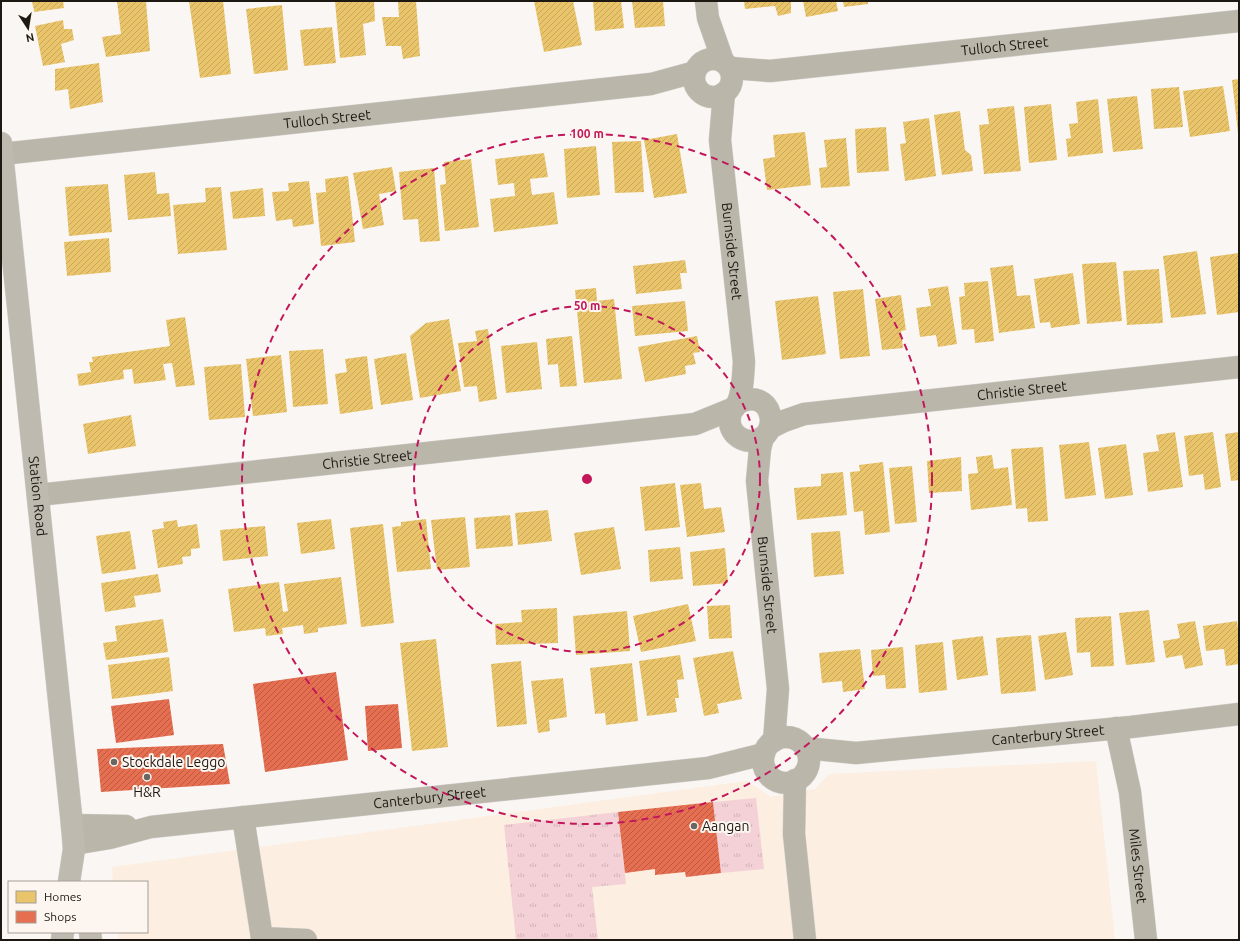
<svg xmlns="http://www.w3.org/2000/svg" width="1240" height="941" font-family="Ubuntu,sans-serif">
<defs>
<pattern id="grass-tufts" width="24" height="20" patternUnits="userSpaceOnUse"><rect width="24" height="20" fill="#f4d1d6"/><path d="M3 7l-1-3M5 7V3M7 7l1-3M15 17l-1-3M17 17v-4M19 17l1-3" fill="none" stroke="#d1b3b7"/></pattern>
<pattern id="homes-hatch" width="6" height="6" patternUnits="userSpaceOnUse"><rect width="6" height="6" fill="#e9c46a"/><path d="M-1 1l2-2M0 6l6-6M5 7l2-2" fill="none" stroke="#c7a85b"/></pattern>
<pattern id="shops-hatch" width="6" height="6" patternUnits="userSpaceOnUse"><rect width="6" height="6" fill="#e76f51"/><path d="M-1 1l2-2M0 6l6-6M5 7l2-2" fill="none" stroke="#bb5a42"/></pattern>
</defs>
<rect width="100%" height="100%" fill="#faf6f3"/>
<polygon fill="#fceee0" points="1096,761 1115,940 119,940 118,932 147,932 147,882 113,882 112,867 747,781 771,797 815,789 829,774"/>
<g fill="url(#grass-tufts)">
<polygon points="756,798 764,869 721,873 713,802"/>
<polygon points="618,812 626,884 592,887 598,940 516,940 504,825"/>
</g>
<g fill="url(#homes-hatch)">
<polygon points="32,1 63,1 64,8 34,12"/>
<polygon points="117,1 146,1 150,51 106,57 102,37 121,34"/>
<polygon points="189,1 223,1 231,74 200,78"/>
<polygon points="335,1 374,1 375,21 363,24 366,55 340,58"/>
<polygon points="398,1 416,1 420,56 403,59 401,46 386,46 382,17 399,17"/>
<polygon points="534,1 573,1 582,45 544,52"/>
<polygon points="593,1 621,1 624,28 595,31"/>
<polygon points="632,1 663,1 665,26 635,28"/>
<polygon points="744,1 791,1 791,13 778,16 775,6 745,9"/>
<polygon points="803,1 836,1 838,11 806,17"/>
<polygon points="843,1 868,1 868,4 844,7"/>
<polygon points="282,5 288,70 254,74 246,9"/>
<polygon points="63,20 64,29 72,29 74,40 61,44 65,62 43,66 35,26"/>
<polygon points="332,27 336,63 304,66 300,30"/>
<polygon points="99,63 103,102 70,109 68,89 55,91 55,69"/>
<polygon points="1239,79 1239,133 1238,133 1232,80"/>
<polygon points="1223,86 1230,131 1190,137 1183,91"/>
<polygon points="1179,87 1183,127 1154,129 1151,89"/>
<polygon points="1137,96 1143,149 1113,152 1107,99"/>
<polygon points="1098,99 1103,153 1068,157 1066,139 1071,138 1069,124 1078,123 1076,102"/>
<polygon points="1051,104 1057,160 1029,163 1024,107"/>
<polygon points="1014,106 1021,171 984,174 979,125 989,124 987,109"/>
<polygon points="960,111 965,150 971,155 973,171 942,175 934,115"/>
<polygon points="929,118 936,176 905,181 900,144 906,143 903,122"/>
<polygon points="886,127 889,171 857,173 855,129"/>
<polygon points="805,132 811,185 767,190 763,159 775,157 773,135"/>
<polygon points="677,134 687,193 654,198 644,140"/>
<polygon points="846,138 850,186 821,188 819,168 827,167 824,140"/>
<polygon points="641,141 644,192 615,193 612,142"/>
<polygon points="596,146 600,195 567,198 564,149"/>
<polygon points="544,153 548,177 530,179 532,195 554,192 558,224 494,232 490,199 515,196 514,183 498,185 495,159"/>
<polygon points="471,159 479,227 445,231 440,185 446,184 444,162"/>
<polygon points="392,167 396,191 379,194 384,225 363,229 353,173"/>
<polygon points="434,168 440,241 420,242 418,219 403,220 399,172"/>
<polygon points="155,172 157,194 169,193 171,216 128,220 124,175"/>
<polygon points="348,176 355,242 321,246 316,193 326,192 325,179"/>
<polygon points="309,181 314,224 293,227 292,219 276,221 272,192 289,191 288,183"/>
<polygon points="108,184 112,232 69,236 65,187"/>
<polygon points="221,187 227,250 178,254 173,205 206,202 205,188"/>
<polygon points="263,188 265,216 233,219 230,192"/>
<polygon points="109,238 111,272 67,276 64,242"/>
<polygon points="1197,251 1206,314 1171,318 1163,256"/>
<polygon points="1239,253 1239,312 1217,315 1210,257"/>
<polygon points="685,260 687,273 680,273 682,289 636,294 633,266"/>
<polygon points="1116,262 1122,321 1087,324 1082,264"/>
<polygon points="1013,265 1017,296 1030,295 1035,328 999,333 990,268"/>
<polygon points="1159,269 1163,323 1127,325 1123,271"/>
<polygon points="1073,273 1080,324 1051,328 1050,322 1040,323 1034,279"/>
<polygon points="988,281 994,341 975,343 974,329 962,330 959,297 965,296 964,283"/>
<polygon points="948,286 957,344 938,347 936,335 920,337 916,308 931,306 928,289"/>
<polygon points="596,288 597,301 614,299 622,379 584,383 575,290"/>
<polygon points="863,289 870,356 840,359 833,292"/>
<polygon points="901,295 906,330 901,331 903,348 882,350 875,299"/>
<polygon points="818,296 826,354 782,360 775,301"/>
<polygon points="685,301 688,331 635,336 632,306"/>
<polygon points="185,317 195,385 176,387 172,363 163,364 166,380 134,384 132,369 123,370 124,379 79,386 77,374 91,372 89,362 93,362 92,357 170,346 166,320"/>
<polygon points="449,319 461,391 420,398 410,336 426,323"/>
<polygon points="488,329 497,399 479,402 477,386 464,387 458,343 477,341 475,331"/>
<polygon points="572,336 577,386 560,387 558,364 548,365 546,339"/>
<polygon points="697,336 700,352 693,353 696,364 685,366 686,374 645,382 638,347"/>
<polygon points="537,342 542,389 506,393 501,346"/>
<polygon points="323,349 328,404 293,407 289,351"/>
<polygon points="406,353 413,400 381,405 374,359"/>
<polygon points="281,355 287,412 253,416 246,359"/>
<polygon points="367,356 373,409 340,414 335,374 347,372 345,359"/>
<polygon points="241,364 245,417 209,420 204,367"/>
<polygon points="131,415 136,446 88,454 83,424"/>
<polygon points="1175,432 1183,487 1148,492 1143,453 1159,451 1156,435"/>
<polygon points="1213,432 1221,487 1205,490 1203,474 1189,476 1184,436"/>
<polygon points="1239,432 1239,480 1231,481 1225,434"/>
<polygon points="1089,442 1096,495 1065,499 1059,445"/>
<polygon points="1126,444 1133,495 1105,499 1098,448"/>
<polygon points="1043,447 1048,521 1028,522 1027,508 1016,509 1011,449"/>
<polygon points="992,455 994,469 1008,467 1012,505 971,510 968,474 978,473 976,457"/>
<polygon points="961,457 962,491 929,493 927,461"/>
<polygon points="883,462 890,532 865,535 863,511 854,512 850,472 860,471 859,465"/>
<polygon points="912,466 917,522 895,524 889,468"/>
<polygon points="843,472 847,515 797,520 794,488 821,486 821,474"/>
<polygon points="675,483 680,527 645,531 640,487"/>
<polygon points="701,483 704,509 721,507 725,532 687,537 680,485"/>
<polygon points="548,510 552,541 518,545 515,513"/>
<polygon points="510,515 513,546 476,549 474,518"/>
<polygon points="465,517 470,567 437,570 431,520"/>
<polygon points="331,519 335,549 301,554 297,523"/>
<polygon points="426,519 431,569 397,572 392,527 401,526 401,522"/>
<polygon points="177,520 178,527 197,524 200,548 191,549 191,556 182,557 183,564 158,568 152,530 164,528 163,522"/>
<polygon points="383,524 394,623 361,627 350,528"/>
<polygon points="265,526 268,556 223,561 220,530"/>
<polygon points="614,527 621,569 581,575 574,533"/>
<polygon points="130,531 136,569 102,574 96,536"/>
<polygon points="840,531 844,574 814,577 811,533"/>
<polygon points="680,547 683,579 650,582 648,550"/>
<polygon points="725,548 728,583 693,586 690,552"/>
<polygon points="158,574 161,592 134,596 136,607 105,612 101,583"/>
<polygon points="341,577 347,624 318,628 318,632 304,634 303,625 282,628 283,634 266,636 265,628 234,632 228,589 279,582 283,612 288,611 284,584"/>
<polygon points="688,604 696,641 641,652 633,616"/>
<polygon points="730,605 732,638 709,639 707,606"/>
<polygon points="557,608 558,643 496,645 495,624 522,622 521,610"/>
<polygon points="1149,610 1155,662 1126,665 1119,613"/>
<polygon points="627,611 630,651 576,655 573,616"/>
<polygon points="1111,616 1114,666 1091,667 1090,652 1077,653 1075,618"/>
<polygon points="163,619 168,652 106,660 103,643 117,641 115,626"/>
<polygon points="1195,621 1203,665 1185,669 1182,655 1166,658 1163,641 1180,638 1177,624"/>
<polygon points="1237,621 1239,638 1239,664 1226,666 1224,649 1206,651 1203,626"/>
<polygon points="1066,632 1073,675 1045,680 1038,636"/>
<polygon points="1031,635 1036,691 1001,694 996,638"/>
<polygon points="983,636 988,675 957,680 952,640"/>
<polygon points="436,639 448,747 412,751 400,643"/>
<polygon points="943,642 947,690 919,693 915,645"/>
<polygon points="903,647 906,688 886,689 885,675 873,676 871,650"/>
<polygon points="860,649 865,689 843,692 842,681 822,683 819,653"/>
<polygon points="733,651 742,699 717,704 719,713 704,716 693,658"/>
<polygon points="680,655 684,679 677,680 679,698 675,698 677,712 647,716 639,661"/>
<polygon points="169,657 173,691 112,699 108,665"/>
<polygon points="521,661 527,724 497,727 491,664"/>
<polygon points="632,663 638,721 606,725 605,713 595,714 590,668"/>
<polygon points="563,678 567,717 549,720 550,731 538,733 531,681"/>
</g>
<g fill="url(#shops-hatch)">
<polygon points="336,672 348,760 265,772 253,684"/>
<polygon points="169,699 174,735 116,743 111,706"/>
<polygon points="398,704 402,748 368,751 365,706"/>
<polygon points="223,744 230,784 101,792 97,749"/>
<polygon points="713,802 721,873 686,877 685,872 655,875 655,869 625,873 618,812"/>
</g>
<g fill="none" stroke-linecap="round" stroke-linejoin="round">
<g stroke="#d6d2d0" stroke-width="23">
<g id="minor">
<polyline points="706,1 708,18 723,61"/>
<circle cx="713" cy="78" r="19"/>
<path id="s1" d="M731 68 770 71 1239 21"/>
<path id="s2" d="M724 93 720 140 744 362C743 374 743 393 737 404 734 409 730 411 730 417 729 423 731 430 735 434 739 438 745 441 751 441 785 439 772 383 737 404"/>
<path id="s3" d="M2 154 651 84 695 72"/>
<path id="s4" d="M770 428 784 421 804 414 1239 367"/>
<path id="s5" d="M763 437 760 449 757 481 778 689 774 741"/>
<path id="s6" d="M38 495 695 424 732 409"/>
<path id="s7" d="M1116 728 1130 792 1146 940"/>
<circle cx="786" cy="760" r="23"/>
<path id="s8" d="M805 748 856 753 1131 727 1239 714"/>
<polyline points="795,780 794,834 805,940"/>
<polyline points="243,817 262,938 306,940"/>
<polyline points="72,825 126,826"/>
<path id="s9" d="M74 844 110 838 151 827 708 768 764 754"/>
</g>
</g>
<g stroke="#d6d2d0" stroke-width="23">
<g id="major">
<path id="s10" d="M1 143 72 825 74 849 69 882"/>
<polyline points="90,932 91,940"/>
<polyline points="62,940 63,932"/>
</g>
</g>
<use href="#minor" stroke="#bab6aa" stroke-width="22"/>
<use href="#major" stroke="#bebab0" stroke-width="22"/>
</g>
<g fill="none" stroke="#c2185b" stroke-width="2" stroke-dasharray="7 5">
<circle cx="587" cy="479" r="173"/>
<circle cx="587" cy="479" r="345"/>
</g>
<g fill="#6a6661" stroke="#fdf6f0" stroke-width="1.5">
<circle cx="114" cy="762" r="4"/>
<circle cx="147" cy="777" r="4"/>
<circle cx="694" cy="826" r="4"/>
</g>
<g text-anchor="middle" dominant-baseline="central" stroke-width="4" stroke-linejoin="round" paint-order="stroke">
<g font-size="14" fill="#1d1812" stroke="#fdf6f0">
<text stroke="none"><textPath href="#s1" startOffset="275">Tulloch Street</textPath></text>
<text stroke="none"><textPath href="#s3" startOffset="327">Tulloch Street</textPath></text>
<text stroke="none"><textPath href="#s2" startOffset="159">Burnside Street</textPath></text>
<text stroke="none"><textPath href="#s4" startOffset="256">Christie Street</textPath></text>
<text stroke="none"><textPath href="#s6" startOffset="331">Christie Street</textPath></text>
<text stroke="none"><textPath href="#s10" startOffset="355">Station Road</textPath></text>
<text stroke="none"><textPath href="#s5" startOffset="149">Burnside Street</textPath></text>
<text stroke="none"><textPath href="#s8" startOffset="244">Canterbury Street</textPath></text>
<text stroke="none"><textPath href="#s9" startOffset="359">Canterbury Street</textPath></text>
<text stroke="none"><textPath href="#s7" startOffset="140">Miles Street</textPath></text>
</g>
<g font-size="14" fill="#1d1812" stroke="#fdf6f0" text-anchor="start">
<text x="122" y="762">Stockdale Leggo</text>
<text x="147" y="792" text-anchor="middle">H&amp;R</text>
<text x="702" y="826">Aangan</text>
</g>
</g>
<circle cx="587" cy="479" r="6" fill="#c2185b" stroke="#fdf6f0" stroke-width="2"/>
<g font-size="12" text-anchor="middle" font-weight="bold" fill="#c2185b" stroke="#fdf6f0" stroke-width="4" stroke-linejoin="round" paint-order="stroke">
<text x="587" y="138">100 m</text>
<text x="587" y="310">50 m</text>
</g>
<rect width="1240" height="941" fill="none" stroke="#1d1812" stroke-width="4"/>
<rect x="8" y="881" width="140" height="52" fill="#fdf6f0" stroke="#a39d97"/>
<rect x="16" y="891" width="20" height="12" fill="#e9c46a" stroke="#a39d97"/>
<text x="44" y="901" font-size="12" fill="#1d1812">Homes</text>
<rect x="16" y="911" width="20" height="12" fill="#e76f51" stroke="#a39d97"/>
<text x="44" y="921" font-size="12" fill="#1d1812">Shops</text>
<g transform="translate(28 28) rotate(168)" stroke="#fdf6f0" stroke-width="3" paint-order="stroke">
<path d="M0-3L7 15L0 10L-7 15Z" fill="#1d1812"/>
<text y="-6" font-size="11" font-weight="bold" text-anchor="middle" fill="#1d1812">N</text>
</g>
</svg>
